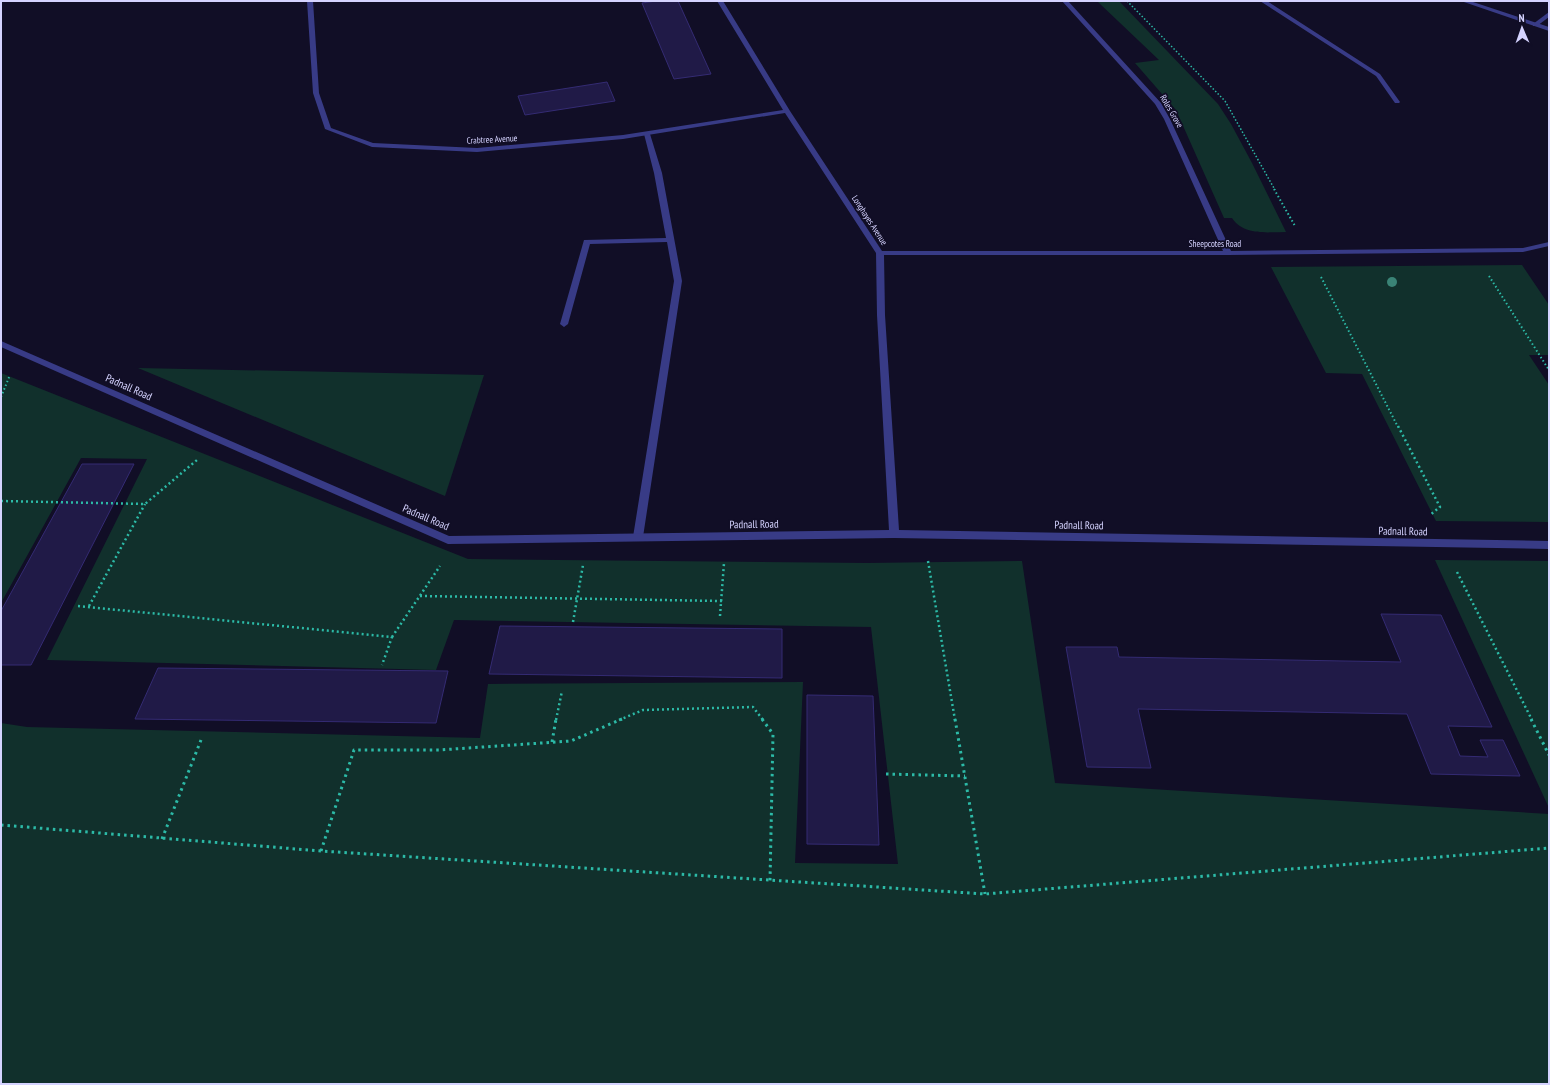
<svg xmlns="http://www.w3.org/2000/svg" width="1550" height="1085" font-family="'PT Sans Narrow',sans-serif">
<rect width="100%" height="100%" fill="#110e26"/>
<g fill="#11302c">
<path d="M1119 1 1218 104 1231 124 1252 163 1286 232C1267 232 1244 236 1232 218H1224L1176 110 1135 63 1159 60 1098 2Z"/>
<polygon points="1522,265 1549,305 1549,355 1529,355 1549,385 1549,522 1436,521 1362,374 1326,373 1271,267"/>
<polygon points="138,368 484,375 445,496"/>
<polygon points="1,373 468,559 867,563 1022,561 1055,783 1549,814 1549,1084 1,1084 1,723 27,727 480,738 488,684 803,682 795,863 898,864 871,627 454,620 436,670 47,660 147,459 81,458 1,603"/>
<polygon points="1435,560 1549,561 1549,808"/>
</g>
<g fill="#201a47" stroke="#342b73">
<polygon points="656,1 678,1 711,74 674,79 642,3"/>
<polygon points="607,82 615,101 525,115 518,96"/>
<polygon points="82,464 134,464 31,665 1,665 1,611"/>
<polygon points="1381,614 1441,615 1492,727 1448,726 1460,756 1488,757 1480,740 1503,740 1520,776 1431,774 1407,714 1138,709 1151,768 1087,767 1066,647 1117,647 1119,657 1401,662"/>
<polygon points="500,626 782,629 782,678 489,674"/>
<polygon points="158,668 448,671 436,723 135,719"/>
<polygon points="807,695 873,696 879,845 807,844"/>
</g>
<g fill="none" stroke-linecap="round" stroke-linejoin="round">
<polyline stroke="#2cbaa7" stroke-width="1.5" stroke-dasharray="1.5 2" stroke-linecap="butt" points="1127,1 1225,101 1275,190"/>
<g stroke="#2cbaa7" stroke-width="2" stroke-dasharray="1.5 2.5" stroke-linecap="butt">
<polyline points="1274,189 1295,226"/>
<polyline points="1489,276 1549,370"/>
<polyline points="1321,277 1398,427"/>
<polyline points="1,397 10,375"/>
</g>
<g stroke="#2cbaa7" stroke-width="2.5" stroke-dasharray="2 3" stroke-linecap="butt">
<polyline points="1398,426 1440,507 1430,515"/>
<polyline points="1,501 145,504 197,460"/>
<polyline points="928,561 955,720"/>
<polyline points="1457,572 1532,720"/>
<polyline points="420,596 722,601"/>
<polyline points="78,606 392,637 382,665"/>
<polyline points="89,606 145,504"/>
<polyline points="720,616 724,563"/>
<polyline points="573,622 583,565"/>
<polyline points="392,637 440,566"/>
<polyline points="556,720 562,691"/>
<polyline points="619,720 643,710 753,707 763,720"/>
</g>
<g stroke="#2cbaa7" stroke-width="3" stroke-dasharray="2.5 4" stroke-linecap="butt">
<polyline points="762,719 773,734 770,881"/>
<polyline points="955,719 985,894"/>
<polyline points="1531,719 1549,755"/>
<polyline points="552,742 556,719"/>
<polyline points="886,774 965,776"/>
<polyline points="1,825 321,851 985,894 1549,848"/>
<polyline points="162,839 201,740"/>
<polyline points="321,851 354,750 439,750 571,741 622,719"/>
</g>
<g fill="#383b86" fill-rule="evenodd">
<polygon points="1260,1 1267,1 1380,74 1400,102 1399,103 1395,103 1376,76"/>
<polygon points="647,132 650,134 662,173 682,281 643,537 642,540 634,540 633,537 674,281 667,242 590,244 568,324 564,327 560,324 584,240 666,238 654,173 644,134"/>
</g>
<g fill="#383b86" fill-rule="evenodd">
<polygon points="307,1 313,1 319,93 331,128 373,143 477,148 623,135 783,110 717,1 723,1 790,111 882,251 1223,251 1164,119 1155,104 1062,1 1068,1 1161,103 1170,119 1231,251 1523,248 1549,242 1549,246 1523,252 1228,255 884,255 885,315 899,530 1549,541 1549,549 894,538 448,544 1,347 1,341 449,536 889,530 877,315 876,253 785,113 623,139 477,152 372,147 325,129 313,93"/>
<polygon points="1549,12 1549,17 1537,26 1533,26 1533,24"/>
</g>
<polygon fill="#383b86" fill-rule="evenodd" points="1461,1 1470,1 1549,27 1549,31"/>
</g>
<circle fill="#3a8376" cx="1392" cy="282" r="5"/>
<g text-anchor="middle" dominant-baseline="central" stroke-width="3.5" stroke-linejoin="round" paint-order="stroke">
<g font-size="9" fill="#d5d3ff" stroke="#110e26">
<text transform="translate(1172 111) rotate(60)">Roles Grove</text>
<text transform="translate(492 139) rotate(-3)">Crabtree Avenue</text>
<text transform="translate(870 220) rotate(57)">Longhayes Avenue</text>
<text x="1215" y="243">Sheepcotes Road</text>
</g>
<g font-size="11" fill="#d5d3ff" stroke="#110e26">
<text transform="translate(129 387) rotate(24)">Padnall Road</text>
<text transform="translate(426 517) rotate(23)">Padnall Road</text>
<text transform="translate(754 524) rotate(-1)">Padnall Road</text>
<text transform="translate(1079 525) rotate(1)">Padnall Road</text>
<text transform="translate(1403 531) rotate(1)">Padnall Road</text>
</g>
</g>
<rect width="1550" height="1085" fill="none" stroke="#d5d3ff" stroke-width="4"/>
<g transform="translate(1522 28) rotate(358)" stroke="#110e26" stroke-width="3" paint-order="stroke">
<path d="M0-3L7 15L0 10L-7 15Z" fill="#d5d3ff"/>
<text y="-6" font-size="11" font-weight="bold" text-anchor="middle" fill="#d5d3ff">N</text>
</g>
</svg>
